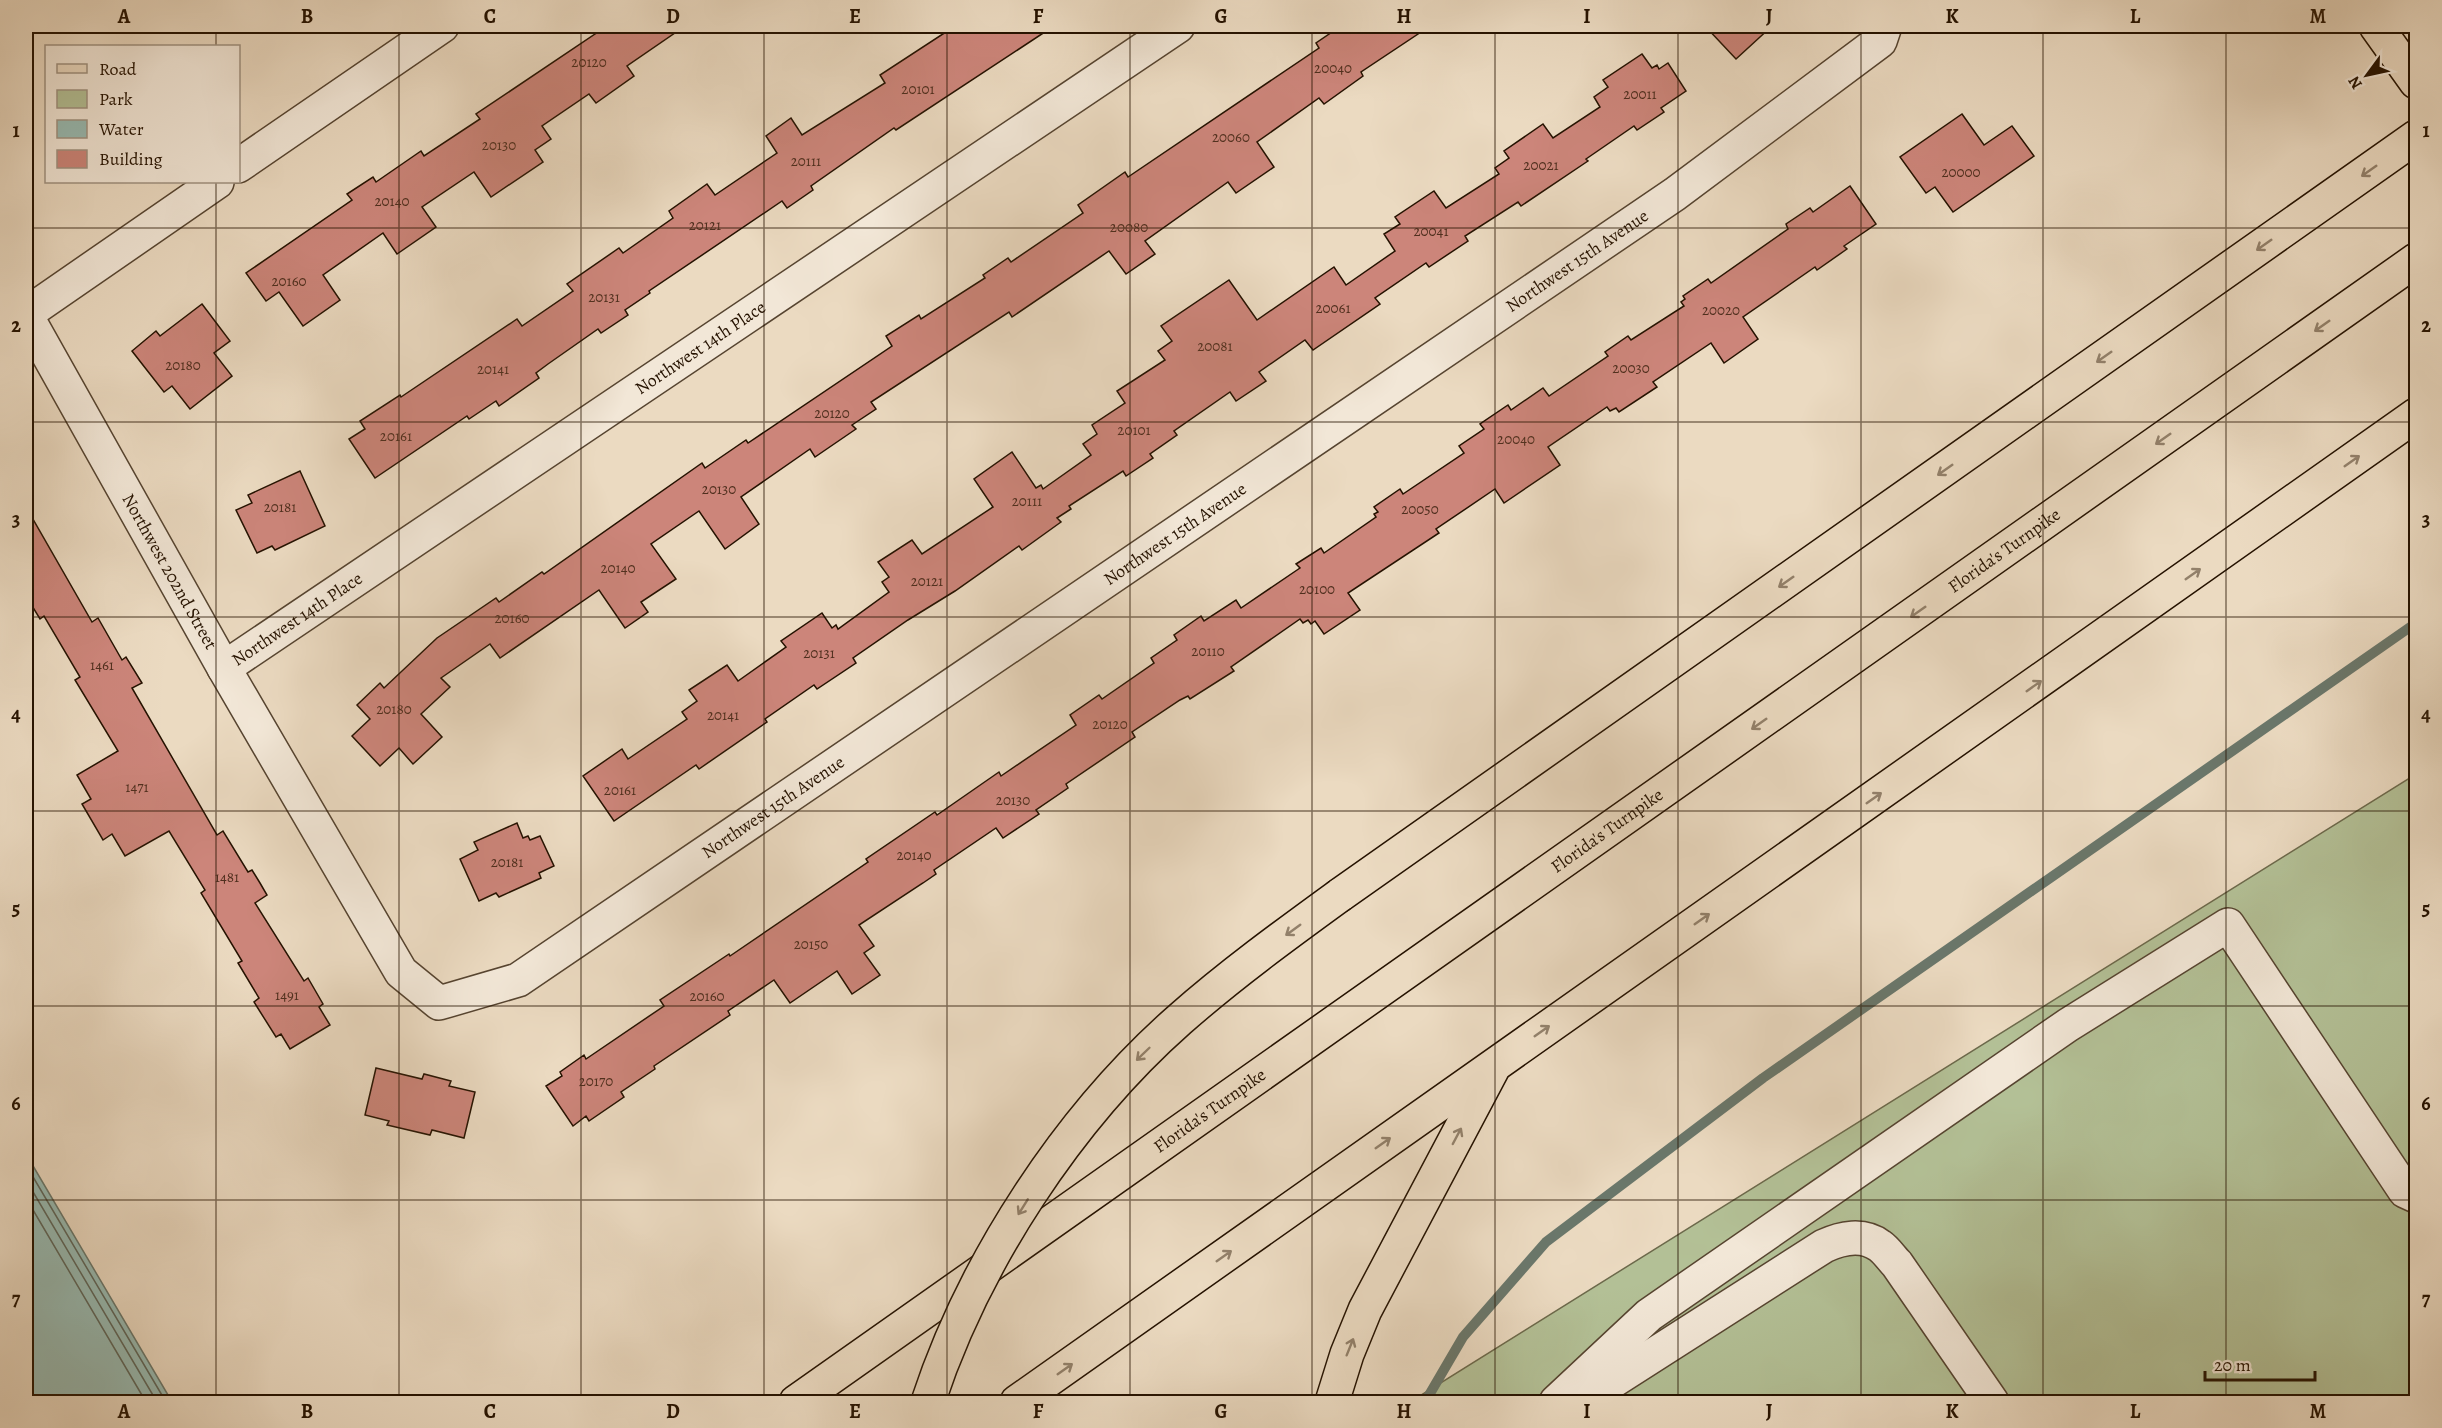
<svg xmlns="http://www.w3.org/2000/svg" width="2442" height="1428" font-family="Alegreya,serif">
<rect width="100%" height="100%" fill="#ebdac1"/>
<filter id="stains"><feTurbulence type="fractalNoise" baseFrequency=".00333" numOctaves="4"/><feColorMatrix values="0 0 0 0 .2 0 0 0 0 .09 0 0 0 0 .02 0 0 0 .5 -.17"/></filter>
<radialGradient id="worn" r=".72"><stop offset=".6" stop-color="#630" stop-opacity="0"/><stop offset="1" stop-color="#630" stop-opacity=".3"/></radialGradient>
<polygon fill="#b3c096" stroke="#6c694b" stroke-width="1.5" points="2416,774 2416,1402 1410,1402"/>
<polygon fill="#98bbb3" stroke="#6a776b" stroke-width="1.5" points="26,1154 168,1395 173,1402 26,1402"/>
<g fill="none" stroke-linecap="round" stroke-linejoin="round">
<g stroke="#5e665a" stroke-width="1.5">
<polyline points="26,1165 166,1402"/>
<polyline points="26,1180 157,1402"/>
<polyline points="26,1198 146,1402"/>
</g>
<polyline stroke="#6a776b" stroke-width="10" points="1425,1402 1463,1337 1546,1242 1763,1078 2416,623"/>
</g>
<g fill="#cc857a" stroke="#251200" stroke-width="1.5">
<polygon points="607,26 685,26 627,66 634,76 596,103 589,94 542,126 551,139 535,150 543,162 491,197 474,172 422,207 436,227 397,254 383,233 323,275 340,300 303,326 279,292 266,301 246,273 352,200 347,194 373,177 376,182 421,151 424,156 480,119 476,114"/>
<polygon points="955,26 1054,26 896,130 894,128 811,186 813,190 787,208 782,201 649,291 650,293 625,310 628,315 601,333 598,329 548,364 536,373 539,378 499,406 496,401 469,419 467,416 375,478 349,439 365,429 360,421 400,395 401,397 517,319 522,326 573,291 567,284 619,248 623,253 673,218 669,211 707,184 715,195 777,153 766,136 791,118 802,135 885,83 880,75"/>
<polygon points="1341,26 1430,26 1361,72 1363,76 1324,104 1319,98 1257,142 1274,167 1236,193 1228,182 1145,241 1155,254 1126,274 1109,251 1012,317 1009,312 871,402 876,409 852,425 856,429 815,457 810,449 741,497 759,524 725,549 699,511 651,544 676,579 641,602 648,612 625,628 599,590 500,658 490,644 441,678 450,687 421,714 442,737 413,764 399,748 380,766 352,736 370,719 357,705 380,683 384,688 437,638 496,598 499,602 542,572 544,574 702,463 705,468 746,440 748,443 892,346 886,336 919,315 921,319 985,278 983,275 1008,258 1011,262 1083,213 1078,205 1125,172 1128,177 1319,48 1316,43"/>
<polygon points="1705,26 1772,26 1736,59"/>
<polygon points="1642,54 1652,68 1657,65 1659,69 1668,63 1686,91 1661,108 1664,112 1637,130 1634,126 1586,159 1588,161 1521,206 1518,202 1465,236 1468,241 1429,267 1426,263 1375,298 1380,304 1313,350 1305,340 1259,372 1266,381 1236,401 1230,392 1174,431 1177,435 1150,454 1153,458 1126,476 1123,471 1069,506 1071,509 1057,518 1061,522 1022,550 1019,546 955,591 908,620 853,658 856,663 817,689 814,685 765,719 767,722 699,769 696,765 614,821 583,776 622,749 628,759 687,719 682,712 697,701 689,690 727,665 738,681 786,647 781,641 822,613 832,628 836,625 838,629 889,592 882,582 889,577 878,562 912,540 922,554 993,507 974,479 1012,452 1036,488 1041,485 1043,489 1091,455 1083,444 1097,434 1092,425 1125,403 1117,391 1165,360 1158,351 1172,341 1161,326 1229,280 1257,320 1334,267 1346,285 1395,251 1384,234 1400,224 1395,217 1434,191 1446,208 1499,174 1495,168 1509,158 1504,151 1543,124 1553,138 1600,107 1594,97 1608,87 1603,80"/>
<polygon points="1962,114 1984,145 2012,126 2034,156 1953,212 1935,187 1926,193 1900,157"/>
<polygon points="1850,186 1876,224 1844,246 1847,249 1817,270 1815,267 1743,317 1758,339 1724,363 1711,343 1653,382 1657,387 1619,412 1616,408 1610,411 1607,407 1548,447 1560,465 1504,503 1495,489 1436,529 1439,533 1348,593 1360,610 1324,634 1315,621 1311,624 1308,620 1303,623 1300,619 1231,667 1234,671 1190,699 1188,696 1180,700 1132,732 1135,737 1066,784 1068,788 1036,810 1039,814 1003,838 996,828 934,870 936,874 923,883 859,925 874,946 864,953 880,975 852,994 837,971 790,1003 774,980 728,1011 730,1015 654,1066 655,1069 621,1092 624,1097 589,1121 586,1116 573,1126 546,1086 562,1076 560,1072 584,1055 586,1059 664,1006 660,1000 729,954 730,956 868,862 866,859 935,812 937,815 999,772 1001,776 1076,725 1070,715 1099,695 1102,699 1154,663 1151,658 1177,640 1174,635 1201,616 1204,621 1236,600 1241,608 1300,568 1296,564 1321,548 1324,553 1376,517 1374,514 1378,512 1374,507 1400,489 1403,494 1464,453 1459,446 1484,429 1480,424 1508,405 1511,410 1543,388 1549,396 1608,356 1605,352 1628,336 1631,340 1684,306 1681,302 1685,299 1683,296 1708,279 1711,283 1788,229 1786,224 1810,208 1813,212"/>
<polygon points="202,304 230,341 214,353 232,376 190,409 172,386 164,392 132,351 156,331 160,336"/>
<polygon points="300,471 325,526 275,550 272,546 257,553 236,510 252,503 248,495"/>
<polygon points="26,507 92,622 98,618 122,660 126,657 142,683 132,688 217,835 223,831 248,872 252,870 260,883 267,895 255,903 304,981 308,978 323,1004 319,1007 330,1025 290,1049 281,1034 276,1037 254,1002 259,998 238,963 242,961 201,893 205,890 169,831 125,856 112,834 103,840 82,804 91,799 77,775 118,751 75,680 80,677 44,616 40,619 26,596"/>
<polygon points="517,823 523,838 528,836 530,840 540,836 554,866 539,873 541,878 499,897 496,893 479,901 460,859 478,850 474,842"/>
<polygon points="376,1068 422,1079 424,1074 451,1081 449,1086 475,1092 464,1138 432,1130 430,1135 387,1125 389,1121 365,1115"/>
</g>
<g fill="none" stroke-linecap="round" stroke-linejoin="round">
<g stroke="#564430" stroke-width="36">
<g id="minor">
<polyline points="238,166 442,26"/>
<polyline points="26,314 217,182"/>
<path id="s1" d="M26 315 224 668 401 972 439 1003 518 980 1675 194 1880 41 1885 26"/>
<path id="s2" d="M224 668 1178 26"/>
<polyline points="1556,1402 1649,1315 2068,1025 2228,925 2405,1191 2416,1196"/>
<path d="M1580 1402 1824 1246C1841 1238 1863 1233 1880 1246 1886 1250 1892 1259 1897 1264L1992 1402"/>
</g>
</g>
<g stroke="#251200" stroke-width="36">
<polyline id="major" points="2376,26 2416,82"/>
</g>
<g stroke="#251200" stroke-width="36">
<g id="highway">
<polyline points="1340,895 2416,137"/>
<path id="s3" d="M796 1402 2416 260"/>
<polyline points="1017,1402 2416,415"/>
<polyline points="1332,1402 1347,1354 1365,1310 1492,1070"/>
</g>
</g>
<use href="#minor" stroke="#f2e7d7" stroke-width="33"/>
<use href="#major" stroke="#ebdac1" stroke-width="33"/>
<use href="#highway" stroke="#ebdac1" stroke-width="33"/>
<g stroke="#251200" stroke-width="36" stroke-linecap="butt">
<path id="highway-bridge" d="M928 1402C974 1262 1068 1118 1179 1020 1230 975 1285 935 1340 895"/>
</g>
<use href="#highway-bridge" stroke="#ebdac1" stroke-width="33"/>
</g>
<defs><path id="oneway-shaft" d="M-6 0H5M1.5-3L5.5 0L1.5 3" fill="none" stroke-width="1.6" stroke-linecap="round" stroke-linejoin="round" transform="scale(1.5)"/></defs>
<g stroke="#92806a">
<use href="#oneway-shaft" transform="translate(2369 171) rotate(145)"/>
<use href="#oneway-shaft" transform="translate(2264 245) rotate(145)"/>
<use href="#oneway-shaft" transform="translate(2322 326) rotate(145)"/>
<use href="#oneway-shaft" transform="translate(2104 357) rotate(145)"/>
<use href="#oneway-shaft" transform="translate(2163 439) rotate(145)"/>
<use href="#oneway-shaft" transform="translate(2352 461) rotate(-35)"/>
<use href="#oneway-shaft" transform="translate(1945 470) rotate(145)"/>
<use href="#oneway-shaft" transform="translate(2193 574) rotate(-35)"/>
<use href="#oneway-shaft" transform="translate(1786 582) rotate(145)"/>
<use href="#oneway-shaft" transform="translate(1918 612) rotate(145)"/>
<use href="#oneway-shaft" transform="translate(2034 686) rotate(-35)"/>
<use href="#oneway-shaft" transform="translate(1759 724) rotate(145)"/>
<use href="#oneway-shaft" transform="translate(1874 798) rotate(-35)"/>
<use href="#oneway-shaft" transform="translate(1702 919) rotate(-35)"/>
<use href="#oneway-shaft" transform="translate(1293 930) rotate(144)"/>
<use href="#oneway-shaft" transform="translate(1542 1031) rotate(-35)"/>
<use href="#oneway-shaft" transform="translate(1143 1054) rotate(136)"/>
<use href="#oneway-shaft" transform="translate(1457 1136) rotate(-62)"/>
<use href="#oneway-shaft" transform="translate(1383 1143) rotate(-35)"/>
<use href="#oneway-shaft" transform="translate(1023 1207) rotate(122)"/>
<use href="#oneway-shaft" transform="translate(1224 1256) rotate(-35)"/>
<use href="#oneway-shaft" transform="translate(1350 1347) rotate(-68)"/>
<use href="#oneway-shaft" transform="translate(1065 1369) rotate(-35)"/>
</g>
<path fill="none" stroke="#251200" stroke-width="1.5" stroke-opacity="0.55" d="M216 26V46M399 26V1402M581 26V1402M764 26V1402M947 26V1402M1130 26V1402M1312 26V1402M1495 26V1402M1678 26V1402M1861 26V1402M2043 26V1402M2226 26V1402M216 182V1402M26 228H2416M26 422H2416M26 617H2416M26 811H2416M26 1006H2416M26 1200H2416"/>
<g text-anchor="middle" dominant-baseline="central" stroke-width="5" stroke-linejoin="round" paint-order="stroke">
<g font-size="15" fill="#4f2f1e">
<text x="589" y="62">20120</text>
<text x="1333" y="68">20040</text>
<text x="918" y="89">20101</text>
<text x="1640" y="94">20011</text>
<text x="1231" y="137">20060</text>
<text x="499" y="145">20130</text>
<text x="806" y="161">20111</text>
<text x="1541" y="165">20021</text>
<text x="1961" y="172">20000</text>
<text x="392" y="201">20140</text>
<text x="705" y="225">20121</text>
<text x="1129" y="227">20080</text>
<text x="1431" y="231">20041</text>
<text x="289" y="281">20160</text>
<text x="604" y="297">20131</text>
<text x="1333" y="308">20061</text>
<text x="1721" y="310">20020</text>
<text x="1215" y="346">20081</text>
<text x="183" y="365">20180</text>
<text x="1631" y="368">20030</text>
<text x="493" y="369">20141</text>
<text x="832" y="413">20120</text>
<text x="1134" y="430">20101</text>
<text x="396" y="436">20161</text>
<text x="1516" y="439">20040</text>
<text x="719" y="489">20130</text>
<text x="1027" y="501">20111</text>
<text x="280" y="507">20181</text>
<text x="1420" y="509">20050</text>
<text x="618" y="568">20140</text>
<text x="927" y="581">20121</text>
<text x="1317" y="589">20100</text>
<text x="512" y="618">20160</text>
<text x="1208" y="651">20110</text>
<text x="819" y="653">20131</text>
<text x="102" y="665">1461</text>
<text x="394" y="709">20180</text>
<text x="723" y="715">20141</text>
<text x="1110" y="724">20120</text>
<text x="137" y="787">1471</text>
<text x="620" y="790">20161</text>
<text x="1013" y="800">20130</text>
<text x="914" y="855">20140</text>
<text x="507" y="862">20181</text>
<text x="227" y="877">1481</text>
<text x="811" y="944">20150</text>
<text x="287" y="995">1491</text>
<text x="707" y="996">20160</text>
<text x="596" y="1081">20170</text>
</g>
<g font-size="18" fill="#251200" stroke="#f2e7d7">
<text stroke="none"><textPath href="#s1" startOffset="2168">Northwest 15th Avenue</textPath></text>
<text stroke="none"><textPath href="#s2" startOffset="574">Northwest 14th Place</textPath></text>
<text stroke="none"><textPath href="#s1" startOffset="1682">Northwest 15th Avenue</textPath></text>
<text stroke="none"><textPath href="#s3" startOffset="1478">Florida's Turnpike</textPath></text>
<text stroke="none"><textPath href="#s1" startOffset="294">Northwest 202nd Street</textPath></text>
<text stroke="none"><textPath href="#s2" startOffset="88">Northwest 14th Place</textPath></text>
<text stroke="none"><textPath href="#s1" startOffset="1196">Northwest 15th Avenue</textPath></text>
<text stroke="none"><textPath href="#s3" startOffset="992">Florida's Turnpike</textPath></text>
<text stroke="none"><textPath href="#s3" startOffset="506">Florida's Turnpike</textPath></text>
</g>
</g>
<rect width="2442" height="1428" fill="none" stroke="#ebdac1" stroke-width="66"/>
<rect x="45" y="45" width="195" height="138" fill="#f2e7d7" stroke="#a09281" stroke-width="1.5"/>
<rect x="57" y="64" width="30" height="9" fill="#ebdac1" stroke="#a09281" stroke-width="1.5"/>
<text x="99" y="75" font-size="18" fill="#251200">Road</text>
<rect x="57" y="90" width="30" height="18" fill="#b3c096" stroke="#a09281" stroke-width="1.5"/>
<text x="99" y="105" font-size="18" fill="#251200">Park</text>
<rect x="57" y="120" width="30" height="18" fill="#98bbb3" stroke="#a09281" stroke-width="1.5"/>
<text x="99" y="135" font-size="18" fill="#251200">Water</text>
<rect x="57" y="150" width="30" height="18" fill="#cc857a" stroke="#a09281" stroke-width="1.5"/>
<text x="99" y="165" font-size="18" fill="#251200">Building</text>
<g transform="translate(2367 75) rotate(237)" stroke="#f2e7d7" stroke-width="4.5" paint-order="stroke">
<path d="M0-4.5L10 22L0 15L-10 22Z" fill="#251200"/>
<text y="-9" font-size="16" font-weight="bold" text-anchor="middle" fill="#251200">N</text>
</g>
<path d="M2205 1371v9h110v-9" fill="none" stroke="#251200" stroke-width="3"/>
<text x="2214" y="1371" font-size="18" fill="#251200" stroke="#f2e7d7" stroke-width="4.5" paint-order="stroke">20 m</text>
<rect x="33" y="33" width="2376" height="1362" fill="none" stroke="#251200" stroke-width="2"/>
<g font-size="20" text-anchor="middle" font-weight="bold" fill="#251200">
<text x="124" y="23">A</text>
<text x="307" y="23">B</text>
<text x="490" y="23">C</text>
<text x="673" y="23">D</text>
<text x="855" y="23">E</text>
<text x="1038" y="23">F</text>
<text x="1221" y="23">G</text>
<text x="1404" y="23">H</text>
<text x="1587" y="23">I</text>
<text x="1769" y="23">J</text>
<text x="1952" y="23">K</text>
<text x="2135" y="23">L</text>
<text x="2318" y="23">M</text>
<text x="16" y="137">1</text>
<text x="2426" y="137">1</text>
<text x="16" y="332">2</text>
<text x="2426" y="332">2</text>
<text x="16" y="526">3</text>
<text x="2426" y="526">3</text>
<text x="16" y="721">4</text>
<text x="2426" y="721">4</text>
<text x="16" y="915">5</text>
<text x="2426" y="915">5</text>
<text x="16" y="1110">6</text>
<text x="2426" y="1110">6</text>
<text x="16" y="1305">7</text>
<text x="2426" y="1305">7</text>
<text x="124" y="1418">A</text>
<text x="307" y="1418">B</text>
<text x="490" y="1418">C</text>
<text x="673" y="1418">D</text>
<text x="855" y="1418">E</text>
<text x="1038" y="1418">F</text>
<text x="1221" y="1418">G</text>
<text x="1404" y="1418">H</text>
<text x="1587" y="1418">I</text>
<text x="1769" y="1418">J</text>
<text x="1952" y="1418">K</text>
<text x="2135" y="1418">L</text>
<text x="2318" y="1418">M</text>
</g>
<rect width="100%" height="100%" filter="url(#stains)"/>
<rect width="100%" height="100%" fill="url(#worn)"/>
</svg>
